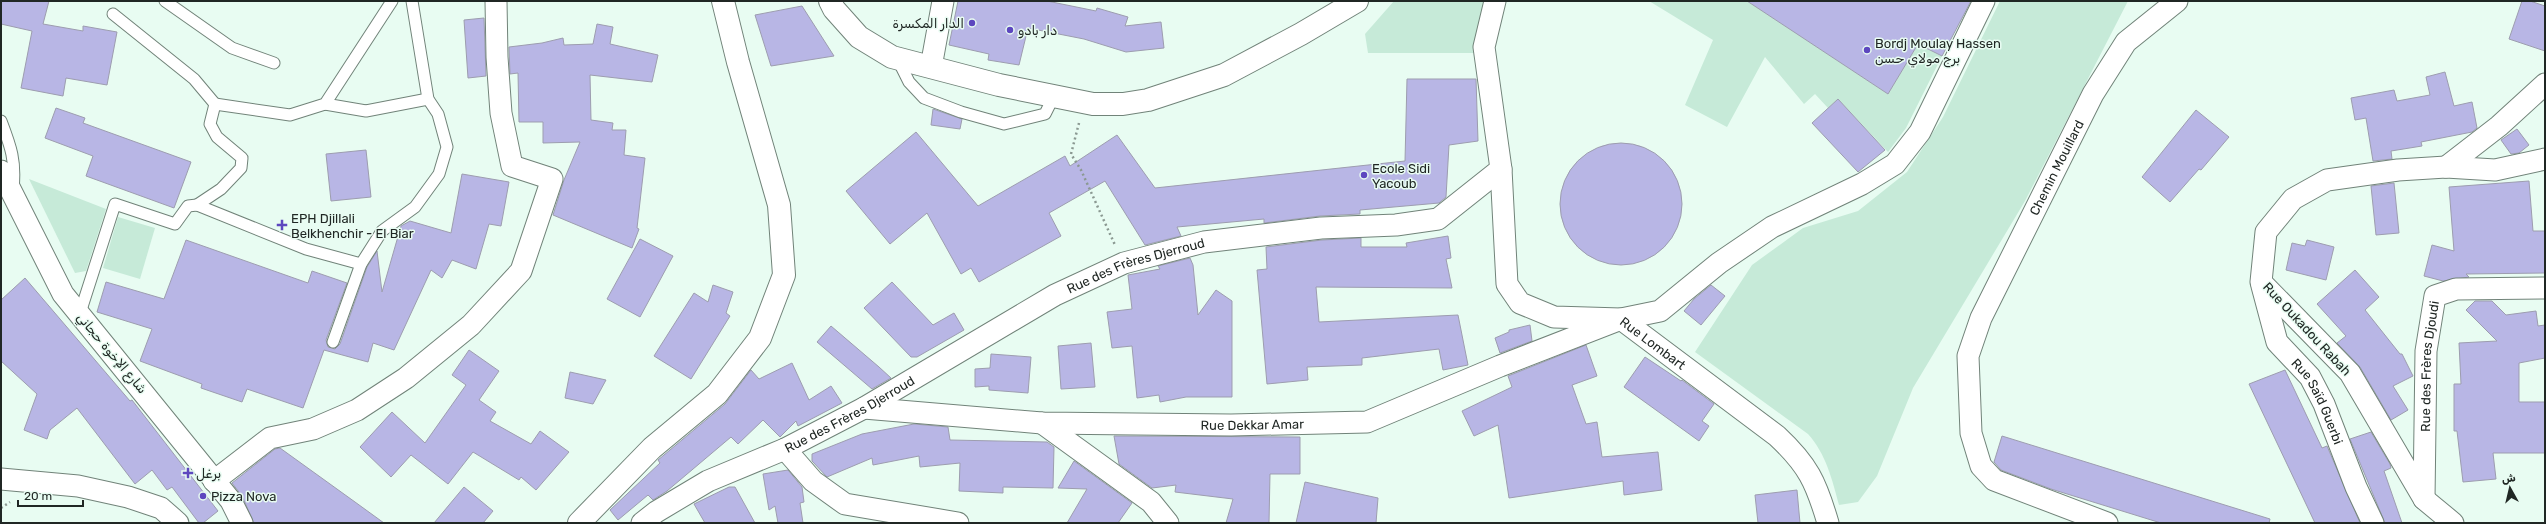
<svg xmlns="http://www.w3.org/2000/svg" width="2546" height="524" font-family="Rubik,Vazirmatn,sans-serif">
<rect width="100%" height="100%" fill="#e8fcf2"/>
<g fill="#c6ead8">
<polygon points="1394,1 1496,1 1480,53 1368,53 1365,34"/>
<polygon points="1649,1 1747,1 1888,94 1918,44 1942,56 1906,128 1888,152 1838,99 1828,108 1815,94 1804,104 1765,57 1727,127 1685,105 1713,40"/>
<path d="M2000 1H2128L2025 201 1913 388 1877 476 1858 502 1839 505C1832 479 1826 454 1808 434L1695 352 1752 265 1803 228 1858 211 1907 172 1943 117Z"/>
<polygon points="29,179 106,209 86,271 75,273"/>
<polygon points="118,217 155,228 140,279 103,268"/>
</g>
<g fill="#b8b6e5" stroke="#9d9daf">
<polygon points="1,1 49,1 43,24 83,31 83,26 117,32 107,85 66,78 63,96 21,88 32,31 1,24"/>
<polygon points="958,1 1047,1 1096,11 1097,8 1128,17 1125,26 1161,22 1164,48 1126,52 1084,39 1028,28 1019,65 988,60 989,54 949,45"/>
<polygon points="1747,1 1971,1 1942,56 1918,44 1888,94"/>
<polygon points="2522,1 2530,1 2545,6 2545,51 2509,39"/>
<polygon points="802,6 834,56 771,66 755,15"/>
<polygon points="484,18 486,76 468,78 464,20"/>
<polygon points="597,24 613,27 610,44 658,55 652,82 590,75 591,120 613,123 612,130 626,130 624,155 645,158 637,228 639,229 632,248 553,215 564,180 580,142 543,143 543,122 519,122 518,73 510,74 509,47 542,43 563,38 564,45 593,44"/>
<polygon points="2445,72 2454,106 2472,102 2477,128 2472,132 2421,142 2422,146 2391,151 2392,159 2373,161 2366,118 2355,120 2351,98 2394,90 2397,101 2430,95 2426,77"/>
<polygon points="1407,79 1476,79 1478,141 1449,145 1446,197 1439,203 1360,210 1360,214 1320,216 1264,223 1264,219 1177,227 1181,236 1145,245 1105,181 1049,213 1061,236 979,282 971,268 961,274 927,213 890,244 846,191 916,132 978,206 1065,156 1070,166 1117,135 1155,188 1405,161"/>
<polygon points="1838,99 1885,150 1858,172 1812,123"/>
<polygon points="56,108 85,118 83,123 191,162 174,208 86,176 93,156 45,138"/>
<polygon points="933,109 962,119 960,129 931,125"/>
<polygon points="2196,110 2229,137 2201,170 2199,169 2170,202 2142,177"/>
<polygon points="2517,129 2529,145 2519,153 2511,154 2501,140"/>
<circle cx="1621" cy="204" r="61"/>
<polygon points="366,150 371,197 331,201 326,154"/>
<polygon points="462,174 509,182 501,226 489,224 476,269 452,260 442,278 431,270 394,350 373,343 368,362 324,350 303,408 247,389 242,402 201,388 202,384 140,361 152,329 97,312 106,282 164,299 186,240 308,283 312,271 347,283 326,340 328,347 335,349 340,344 367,267 377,251 382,292 401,226 410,221 451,233"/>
<polygon points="2529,181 2533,231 2545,231 2545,273 2466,274 2469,277 2443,281 2424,276 2432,245 2454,251 2449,187"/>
<polygon points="2394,183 2399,233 2376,235 2371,186"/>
<polygon points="1448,236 1451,258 1446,259 1452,288 1316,287 1319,322 1458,315 1468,365 1443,370 1439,349 1362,358 1362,365 1307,367 1308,380 1267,384 1257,270 1267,269 1266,247 1322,240 1361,238 1361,247 1407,247 1406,243"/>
<polygon points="640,239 673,256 640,317 607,299"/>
<polygon points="2307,240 2334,247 2326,280 2286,270 2292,243 2305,246"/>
<polygon points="1190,258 1193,265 1198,315 1216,290 1232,301 1232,397 1186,397 1160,402 1159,395 1137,398 1132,346 1112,348 1107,312 1132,309 1128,275 1160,269 1158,266"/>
<polygon points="2355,270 2379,297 2365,310 2400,354 2402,354 2413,376 2393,386 2408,410 2391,420 2360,367 2337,343 2346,336 2317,304"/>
<polygon points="25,278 130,401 132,400 218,511 203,523 199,523 172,487 167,490 152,470 135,484 77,408 50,430 47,439 24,430 37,394 1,361 1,300"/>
<polygon points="892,282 933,325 954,313 964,330 917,357 911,357 864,308"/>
<polygon points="713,285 733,292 726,313 730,316 691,379 654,356 694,293 708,302"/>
<polygon points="1711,285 1725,296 1701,325 1684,311 1694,299"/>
<polygon points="2475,301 2492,301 2506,315 2536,311 2538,326 2545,325 2545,358 2519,363 2519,402 2545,402 2545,453 2493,453 2496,479 2463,482 2457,431 2454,431 2454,384 2461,384 2459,343 2497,341 2466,310"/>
<polygon points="1530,325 1532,341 1500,353 1495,338 1509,332 1509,330"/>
<polygon points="831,326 879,367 891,378 872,389 817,342"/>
<polygon points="1091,343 1095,387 1061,389 1058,346"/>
<polygon points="1586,345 1597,376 1572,385 1586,424 1597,422 1602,457 1658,452 1662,490 1624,495 1623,481 1509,498 1498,425 1474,436 1462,411 1512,387 1508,376"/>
<polygon points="469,350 499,371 479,400 496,412 490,421 531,444 540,431 569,452 536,490 521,477 519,480 473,452 448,484 411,455 391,477 360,447 392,412 425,443 466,385 452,375"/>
<polygon points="991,354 1031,357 1028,393 989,390 989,386 975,387 975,369 990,368"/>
<polygon points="1645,357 1681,381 1682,380 1714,404 1702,421 1709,426 1699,441 1624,387"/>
<polygon points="792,363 809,400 831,386 842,403 798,426 796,421 780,437 763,420 738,444 731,437 667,491 653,500 648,495 618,520 610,510 660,463 658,460 725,404 751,370 759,379"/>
<polygon points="2285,370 2322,448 2327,446 2360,523 2315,523 2249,384"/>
<polygon points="570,372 606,380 593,404 565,398"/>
<polygon points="914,424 948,427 950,440 1047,442 1054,447 1053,488 1003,487 1003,493 959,491 960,463 920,467 919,456 873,465 872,458 827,477 812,461 812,454 862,434"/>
<polygon points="2371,432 2390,464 2391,468 2384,471 2402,523 2385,523 2350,439"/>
<polygon points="1114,436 1300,437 1300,474 1270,474 1269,523 1226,523 1233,499 1175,492 1176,485 1152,488 1119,464"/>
<polygon points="2002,436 2270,519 2269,523 2161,523 2051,489 2001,470 1994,462"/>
<polygon points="280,448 355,502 384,523 254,523 242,496 232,483 275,449"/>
<polygon points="1074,461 1132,503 1118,523 1067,523 1087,489 1058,488"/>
<polygon points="788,470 802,487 804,502 800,503 803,523 778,523 775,506 769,510 763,474"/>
<polygon points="1305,482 1378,498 1376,523 1296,523"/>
<polygon points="464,487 493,511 483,523 434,523"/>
<polygon points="729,487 735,487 755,523 705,523 694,504"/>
<polygon points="1797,490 1800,523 1758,523 1755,495"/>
</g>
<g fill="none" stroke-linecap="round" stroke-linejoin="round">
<g stroke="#718379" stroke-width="13">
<g id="lane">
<polyline points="165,1 232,48 274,63"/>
<polyline points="113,14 194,79 215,104 210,124 217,137 242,158 241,168 221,189 197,205"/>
<polyline points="897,58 909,82 924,98 961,112 1004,124 1045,114 1054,96"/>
<polyline points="215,104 290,115 325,104 392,1"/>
<polyline points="325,104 366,111 428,99"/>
<path d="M1 121C11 147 16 161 13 189"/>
<polyline points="361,264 382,231 415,207 439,174 447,147 438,114 428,99 412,1"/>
<polyline points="80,313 115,204 175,224 188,206 197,205 306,249 361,264 333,342"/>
</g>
</g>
<g stroke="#718379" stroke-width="23">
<g id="street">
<polyline points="931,67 943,1"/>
<polyline points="2446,167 2499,126 2545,84"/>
<path id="s1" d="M1501 169 1507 284 1520 303 1554 317 1621 319 1777 436C1808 465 1816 482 1828 523"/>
<polyline points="1,171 63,294 231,501 242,523"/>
<path id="s2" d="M2262 286 2277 342 2310 377 2324 404 2356 487 2373 523"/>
<path id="s3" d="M864 408 1042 423 1231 425 1367 422 1500 366 1621 319 1660 311 1719 263 1772 227 1862 184 1895 164 1920 132 1984 1"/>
<polyline points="1042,423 1151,502 1168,523"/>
<polyline points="785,449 813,481 845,504 958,523"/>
<polyline points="1,479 78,486 128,497 161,508 178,523"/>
<polyline points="214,481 270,438 313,429 357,410 406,378 471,325 521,271 552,179 512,166 501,113 497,57 496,1"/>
<path id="s4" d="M2424 499 2426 351 2435 296 2456 289 2545 288"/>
<path id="s5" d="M642 523 656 512 708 481 785 449 864 408 1055 295 1124 263 1204 242 1321 228 1396 225 1438 219 1501 169 1484 47 1495 1"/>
<path id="s6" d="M2107 523 1994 480 1981 466 1971 433 1968 356 1981 318 2093 94 2126 42 2177 1"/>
<polyline points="2453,523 2424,499 2350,373 2261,282 2266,232 2293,199 2327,180 2398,170 2446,167 2495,170 2545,159"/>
</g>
</g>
<g stroke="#718379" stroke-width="24">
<g id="secondary">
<polyline points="830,1 834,9 859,37 892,57 999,85 1093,104 1123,104 1148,100 1224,75 1301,34 1357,1"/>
<polyline points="579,523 652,448 717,394 760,338 784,275 779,205 738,62 723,1"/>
</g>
</g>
<g stroke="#8b9992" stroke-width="2.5" stroke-dasharray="2 3" stroke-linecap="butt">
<polyline points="1079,123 1071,154 1081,170 1115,245"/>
<polyline points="1,508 10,502"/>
</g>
<use href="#lane" stroke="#fff" stroke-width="11"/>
<use href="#street" stroke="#fff" stroke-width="21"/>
<use href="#secondary" stroke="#fff" stroke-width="22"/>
</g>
<g fill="#5d47bf" stroke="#e8fcf2" stroke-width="1.5">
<circle cx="972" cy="23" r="4"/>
<circle cx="1010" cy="30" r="4"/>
<circle cx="1867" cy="50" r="4"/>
<circle cx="1364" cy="175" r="4"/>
<path d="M280 219h4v4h4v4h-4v4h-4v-4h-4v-4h4z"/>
<path d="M186 467h4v4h4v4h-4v4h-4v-4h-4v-4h4z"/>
<circle cx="203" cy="496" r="4"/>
</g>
<g text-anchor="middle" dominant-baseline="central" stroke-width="3" stroke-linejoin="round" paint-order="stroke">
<g font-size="13" fill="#202724" stroke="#e8fcf2" text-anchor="start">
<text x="964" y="23" text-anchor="end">الدار المكسرة</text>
<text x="1018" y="30">دار بادو</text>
<text x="1875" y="43">Bordj Moulay Hassen<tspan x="1875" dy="15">برج مولاي حسن</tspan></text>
<text x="1372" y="168">Ecole Sidi<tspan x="1372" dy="15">Yacoub</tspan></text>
<text x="291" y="218">EPH Djillali<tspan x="291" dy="15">Belkhenchir - El Biar</tspan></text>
<text x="196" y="473">برغل</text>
<text x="211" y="496">Pizza Nova</text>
</g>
<g font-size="13" fill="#202724" stroke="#e8fcf2">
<text stroke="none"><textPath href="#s6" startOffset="460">Chemin Mouillard</textPath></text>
<text stroke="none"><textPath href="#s5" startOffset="559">Rue des Frères Djerroud</textPath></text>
<text transform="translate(2307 329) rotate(47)">Rue Oukadou Rabah</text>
<text stroke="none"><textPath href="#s1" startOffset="282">Rue Lombart</textPath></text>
<text transform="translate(112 353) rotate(50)">شارع الإخوة حجاني</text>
<text stroke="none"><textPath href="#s4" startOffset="133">Rue des Frères Djoudi</textPath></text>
<text stroke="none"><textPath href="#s2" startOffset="131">Rue Saïd Guerbi</textPath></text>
<text stroke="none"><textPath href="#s5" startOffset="235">Rue des Frères Djerroud</textPath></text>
<text stroke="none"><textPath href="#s3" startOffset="389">Rue Dekkar Amar</textPath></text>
</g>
</g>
<rect width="2546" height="524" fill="none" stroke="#202724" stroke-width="4"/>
<g transform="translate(2510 488) rotate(352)" stroke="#e8fcf2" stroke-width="3" paint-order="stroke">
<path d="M0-3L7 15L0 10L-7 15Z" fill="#202724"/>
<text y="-6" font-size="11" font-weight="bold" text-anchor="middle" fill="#202724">ش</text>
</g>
<path d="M18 500v6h65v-6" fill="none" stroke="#202724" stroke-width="2"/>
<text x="24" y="500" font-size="12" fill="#202724" stroke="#e8fcf2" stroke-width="3" paint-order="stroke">20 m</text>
</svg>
